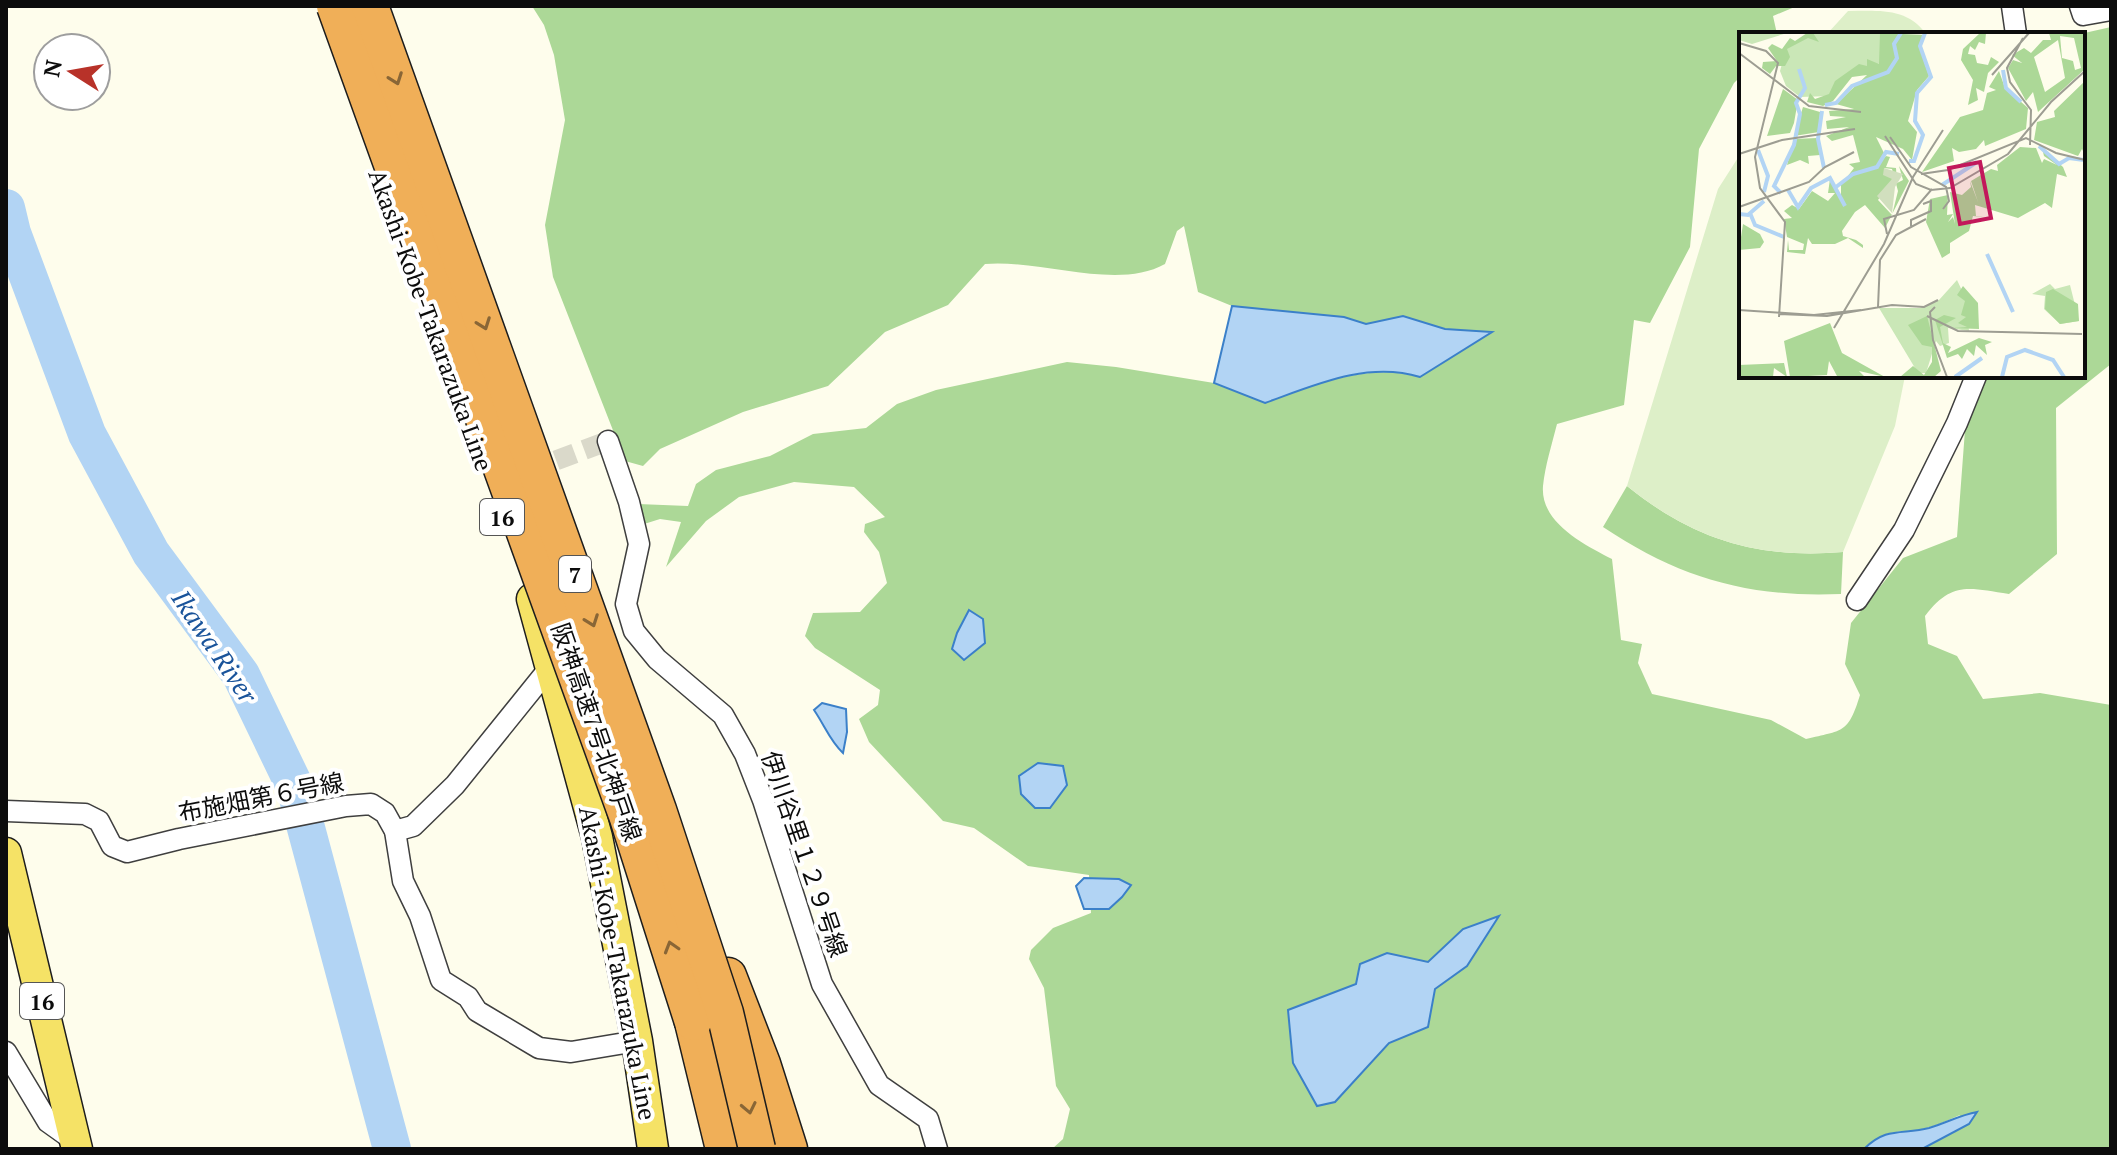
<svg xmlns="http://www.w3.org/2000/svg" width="2117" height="1155" font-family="'PT Serif','Noto Sans JP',serif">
<rect width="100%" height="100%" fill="#fefdec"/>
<g fill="#acd897" fill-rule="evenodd">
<path d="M532 6H1797L1773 16 1777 34H1741V76L1734 83 1699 149 1690 247 1650 323 1634 320 1624 405 1557 424C1552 444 1545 466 1543 486 1540 523 1585 545 1612 559L1621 640 1642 644 1638 663 1652 694 1771 720 1806 739C1843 730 1848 734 1860 695L1845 664 1851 623 1903 558 1957 537 1965 430 1981 376H2083V34H2080L2111 27V364L2056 408 2057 554 2009 594C1968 588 1952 581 1925 616L1928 644 1957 656 1983 699 2040 693 2111 705V1149H1922L1936 1141 1960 1115C1950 1119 1940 1124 1930 1127 1905 1135 1887 1125 1864 1149H1052L1063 1139 1070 1109 1056 1086 1044 988 1029 959 1031 950 1053 928 1091 913 1089 875 1028 866 974 828 943 821 869 742 859 719 878 705 880 690 815 648 805 636 813 613 860 612 887 583 879 552 864 532 865 524 885 517 854 487 794 482 739 497 706 521 666 567 681 522 660 519 641 525 638 504 688 506 696 484 716 470 770 456 813 434 866 428 897 404 936 390 1067 362 1116 367 1214 383 1265 403C1315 385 1367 362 1420 377L1490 332 1445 329 1403 316 1366 324 1344 317 1232 306 1198 292 1184 226 1177 231 1165 264C1117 291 1040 259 985 264L948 305 885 332 828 386 743 412 660 449 643 466 625 461 553 277 545 225 565 120 554 55 544 25ZM1463 929 1467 966 1435 989 1428 1027 1389 1043 1288 1011 1357 984 1387 953 1428 962Z"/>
<path d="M1627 486C1694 540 1758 559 1843 552L1841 594C1749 598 1679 578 1603 527Z"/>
</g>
<g fill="#ddefc8">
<path d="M1848 11C1877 11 1907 7 1926 34H1827Z"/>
<path d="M1741 153V376H1905L1895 426 1843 552C1758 559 1694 540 1627 486L1718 189Z"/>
</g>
<g fill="#b2d4f4" stroke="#3b80c9" stroke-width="2">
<path d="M1232 306 1344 317 1366 324 1403 316 1445 329 1492 332 1420 377C1367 361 1315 385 1265 403L1214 383Z"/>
<polygon points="969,610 983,619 985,643 964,660 952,649 957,633"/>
<path d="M822 703 846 709 847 732 843 753C830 741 825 726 814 710Z"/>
<polygon points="1038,763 1063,766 1067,785 1050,808 1035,808 1021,794 1019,776"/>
<polygon points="1084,878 1119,879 1131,885 1122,897 1109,909 1084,909 1076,886"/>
<polygon points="1499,916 1467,966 1435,989 1428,1027 1389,1043 1335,1102 1317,1106 1293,1063 1288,1010 1356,984 1360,964 1387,953 1428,962 1463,929"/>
<path d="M1977 1112 1969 1124 1922 1149H1864C1887 1126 1903 1135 1929 1128 1946 1123 1960 1115 1977 1112Z"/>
</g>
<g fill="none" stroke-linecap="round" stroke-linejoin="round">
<polyline stroke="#b2d4f4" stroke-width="38" points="6,208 12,233 87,434 151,553 241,675 295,787 392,1149"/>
<polyline stroke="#dad9ca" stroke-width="20" stroke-dasharray="20 10" stroke-linecap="butt" points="528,471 608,441"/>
<g stroke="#3f3f3f" stroke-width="23">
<g id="minor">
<polyline points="2012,6 2016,34"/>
<polyline points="2080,6 2083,15 2111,10"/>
<polyline points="608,441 629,502 639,544 626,604 634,631 657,659 723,715 745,754 763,800 822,984 879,1085 928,1119 937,1149"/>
<polyline points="1857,600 1904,530 1957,423 1976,376"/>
<polyline points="6,811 85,814 99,821 112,846 127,852 179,839 346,806 371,804 385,813 395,831 403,881 420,916 441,980 468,997 477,1011 539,1048 571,1052 637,1041"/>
<polyline points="395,831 413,826 455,785 551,666"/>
<polyline points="6,1052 48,1122 76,1142"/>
</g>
</g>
<g stroke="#1d1d1d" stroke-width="33">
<g id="primary">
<polyline points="532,599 597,837 637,1041 653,1149"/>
<polyline points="6,853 77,1149"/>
</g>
</g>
<g stroke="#1d1d1d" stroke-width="39">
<g id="motorway">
<polyline points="728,976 762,1064 789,1149"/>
<polyline points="693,1022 724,1149"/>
</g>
</g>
<use href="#minor" stroke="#fff" stroke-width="20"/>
<use href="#primary" stroke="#f5e266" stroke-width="30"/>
<use href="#motorway" stroke="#f0af58" stroke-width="36"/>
<g stroke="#1d1d1d" stroke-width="39" stroke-linecap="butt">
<g id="motorway-bridge">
<polyline points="335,6 628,818 693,1022"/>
<polyline points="370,6 658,810 725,1013 757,1149"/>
</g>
</g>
<use href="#motorway-bridge" stroke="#f0af58" stroke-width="36"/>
</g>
<defs><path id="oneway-chevron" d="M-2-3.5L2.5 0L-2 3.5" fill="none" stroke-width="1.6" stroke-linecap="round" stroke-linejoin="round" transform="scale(2)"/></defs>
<g stroke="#896636">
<use href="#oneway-chevron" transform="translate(396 79) rotate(70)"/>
<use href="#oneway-chevron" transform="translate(484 324) rotate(70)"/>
<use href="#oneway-chevron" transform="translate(592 621) rotate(70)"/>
<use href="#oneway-chevron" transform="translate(671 947) rotate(-107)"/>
<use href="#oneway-chevron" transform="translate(749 1108) rotate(78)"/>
</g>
<g text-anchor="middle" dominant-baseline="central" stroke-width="8" stroke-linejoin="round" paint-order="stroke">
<g fill="#fff" stroke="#555" stroke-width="2">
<rect x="480" y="499" width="44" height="36" rx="6"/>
<rect x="559" y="556" width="32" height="36" rx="6"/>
<rect x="20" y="983" width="44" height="36" rx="6"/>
</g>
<g font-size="22" font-weight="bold" fill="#0c0c0c">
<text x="502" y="517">16</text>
<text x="575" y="574">7</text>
<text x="42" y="1001">16</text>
</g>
<g font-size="24" fill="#0c0c0c" stroke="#fff">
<text transform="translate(431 320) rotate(70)">Akashi-Kobe-Takarazuka Line</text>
<text transform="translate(597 732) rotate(71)">阪神高速7号北神戸線</text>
<text transform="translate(261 797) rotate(-11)">布施畑第６号線</text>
<text transform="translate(805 854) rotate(71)">伊川谷里１２９号線</text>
<text transform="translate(618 963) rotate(79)">Akashi-Kobe-Takarazuka Line</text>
</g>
<g font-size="26" font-style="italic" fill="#19539a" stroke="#fff">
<text transform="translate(215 646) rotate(56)">Ikawa River</text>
</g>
</g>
<g transform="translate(1739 32)">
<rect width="346" height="346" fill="#fefdec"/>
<path d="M0 1H48L13 12 0 8ZM73 1H142V31L112 41 92 64 61 65 47 54 41 39 47 17ZM218 248 227 267 230 299 209 296 210 311 201 314 197 309 187 341H179L140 276H181L200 268ZM311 252 316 257 331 253 340 289 321 292 305 277 306 264 293 262Z" fill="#cae7b7"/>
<path d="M68 1H74L80 10 69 6 48 17 51 25 46 34H37L31 42 23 36 24 30 38 29 29 16 33 12 43 17 51 6 56 9ZM141 1 186 3 180 14 190 44 178 58 169 89 178 100 173 128 164 117 137 105 146 123 136 136 147 124 151 125 147 135 157 136 158 151 164 148 160 134 170 149 146 196 126 173 116 180 103 199 104 204 117 208 124 213V216L109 206 96 212H73L69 206 66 222 48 220 49 208 50 218H64L65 212 48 205 45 187 53 186 45 179 53 173 60 177 73 159 89 169 96 161H89L91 147 102 165V153L115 136 110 132 121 130 114 103 93 109 87 104 110 95 88 97 87 89 107 85 91 84 90 79 115 77 97 72 128 43 113 45 94 69 84 74 68 70 71 61 76 67 90 62 96 49 120 32 128 34V27L140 32ZM145 136 153 137 159 159 153 183 139 168 154 146ZM241 1H247L246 12 240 10 236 18 231 14 229 22 236 23 238 31 249 33 252 25 260 30 249 41 245 60 237 56 239 68 229 73 234 48 222 28 224 17ZM310 1H346V37L299 80 294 60 287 69 269 36 274 28 283 31 273 23 285 16 292 21 304 8H312ZM321 4 335 6 342 36 336 38 334 29 323 26ZM319 8 326 46 306 60 295 25ZM260 39 266 56 289 76 287 97 246 114 245 108 237 117 220 120 213 116 215 129 183 140 221 85 244 78 248 61 257 58 250 55ZM346 49V123L343 117 339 124 295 108 298 90 316 85 315 79ZM44 57 59 68 55 91 51 101 28 104ZM64 75 81 80 80 100 55 104ZM78 106 81 123 69 124 70 132 61 128 48 133 55 107ZM281 115 297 116 303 131 305 127 318 133 305 124 303 116 324 135 328 145 318 142 313 176 306 171 279 186 236 173 237 184 251 186 234 184 230 199 211 211V221L203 226 187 190 191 167 209 163 208 183 214 182 209 190 214 185 216 192 211 160 223 163 232 155 231 149 239 170 232 149 252 137 259 139 258 133ZM4 192 21 202 25 210 21 216 0 218ZM224 254 239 271 240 297 213 296 228 295 219 291 227 285 222 283 226 269 218 263ZM314 257 339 272 340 289 321 292 306 277 307 260ZM205 283 217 286 201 295 204 311 212 315 209 321 240 306 253 310 246 313 248 323 237 313 235 324 228 317 223 327 219 322 208 326 196 288ZM188 284 202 339 195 345H161L174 334 185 343 193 330V315L183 313 169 293ZM91 291 103 321 146 345 120 339 126 345 98 344 90 329 88 343 51 345 45 309ZM45 331 48 345 35 336 34 345H0V333Z" fill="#acd897" fill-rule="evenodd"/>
<path d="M145 136 164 142 156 155 153 181 138 164 153 147 144 143Z" fill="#d1dfbe"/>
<path fill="none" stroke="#b2d4f4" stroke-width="4" d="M264 38 267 56 282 70M86 73 97 71 113 54 149 40 158 26 155 12 162 1M83 79 79 107 85 136M300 114 320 132 330 126 345 128M19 118 29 144 25 160M170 129H175L184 103 176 89 178 61 192 45 181 14 186 1M203 153 238 130M97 155 114 142 138 135 147 120 160 122M49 158 59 175 72 156 91 146 106 174M42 161 35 154 55 113 61 82 57 71 66 56 60 37M11 181 16 193 45 205M0 182 9 183 25 169M248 222 274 280M216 345 243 326M263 345 268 325 286 318 314 328 325 345"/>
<path fill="none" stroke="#9d9d92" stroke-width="2" d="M284 6 268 36 271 50 292 78 291 113M0 11 27 19 39 31 16 125 21 156 46 190 40 285M0 21 70 74 122 80M253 43 290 1M146 104 177 152 192 158 211 156 269 122 312 70 346 39M151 105 172 135 207 155 210 169 204 177M0 122 43 108 116 97M182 142 209 138 287 106 317 121 346 128M0 175 70 150 86 135 115 120M172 194V188L192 179V169L184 172M148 202 145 187 175 178 193 157M139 275 141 228 157 203 187 187M196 275 191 280 194 308 208 345M0 278 75 283 122 278M40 282 88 284 153 273 185 275 199 268M188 284 219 299 343 302M95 296 145 212 174 145 204 98"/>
<path fill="#c2185b" fill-opacity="0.15" stroke="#c2185b" stroke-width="4" d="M241 130 252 186 221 192 210 136Z"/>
<rect width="346" height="346" fill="none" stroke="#0c0c0c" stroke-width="4"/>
</g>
<rect width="2117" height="1155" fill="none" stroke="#0c0c0c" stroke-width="16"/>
<g transform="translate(72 72) rotate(281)"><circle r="38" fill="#ffffff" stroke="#9e9e9e" stroke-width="2"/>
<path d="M0-6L14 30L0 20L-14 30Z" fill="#b83229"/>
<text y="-12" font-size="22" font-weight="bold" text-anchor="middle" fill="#0c0c0c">N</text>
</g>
</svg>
